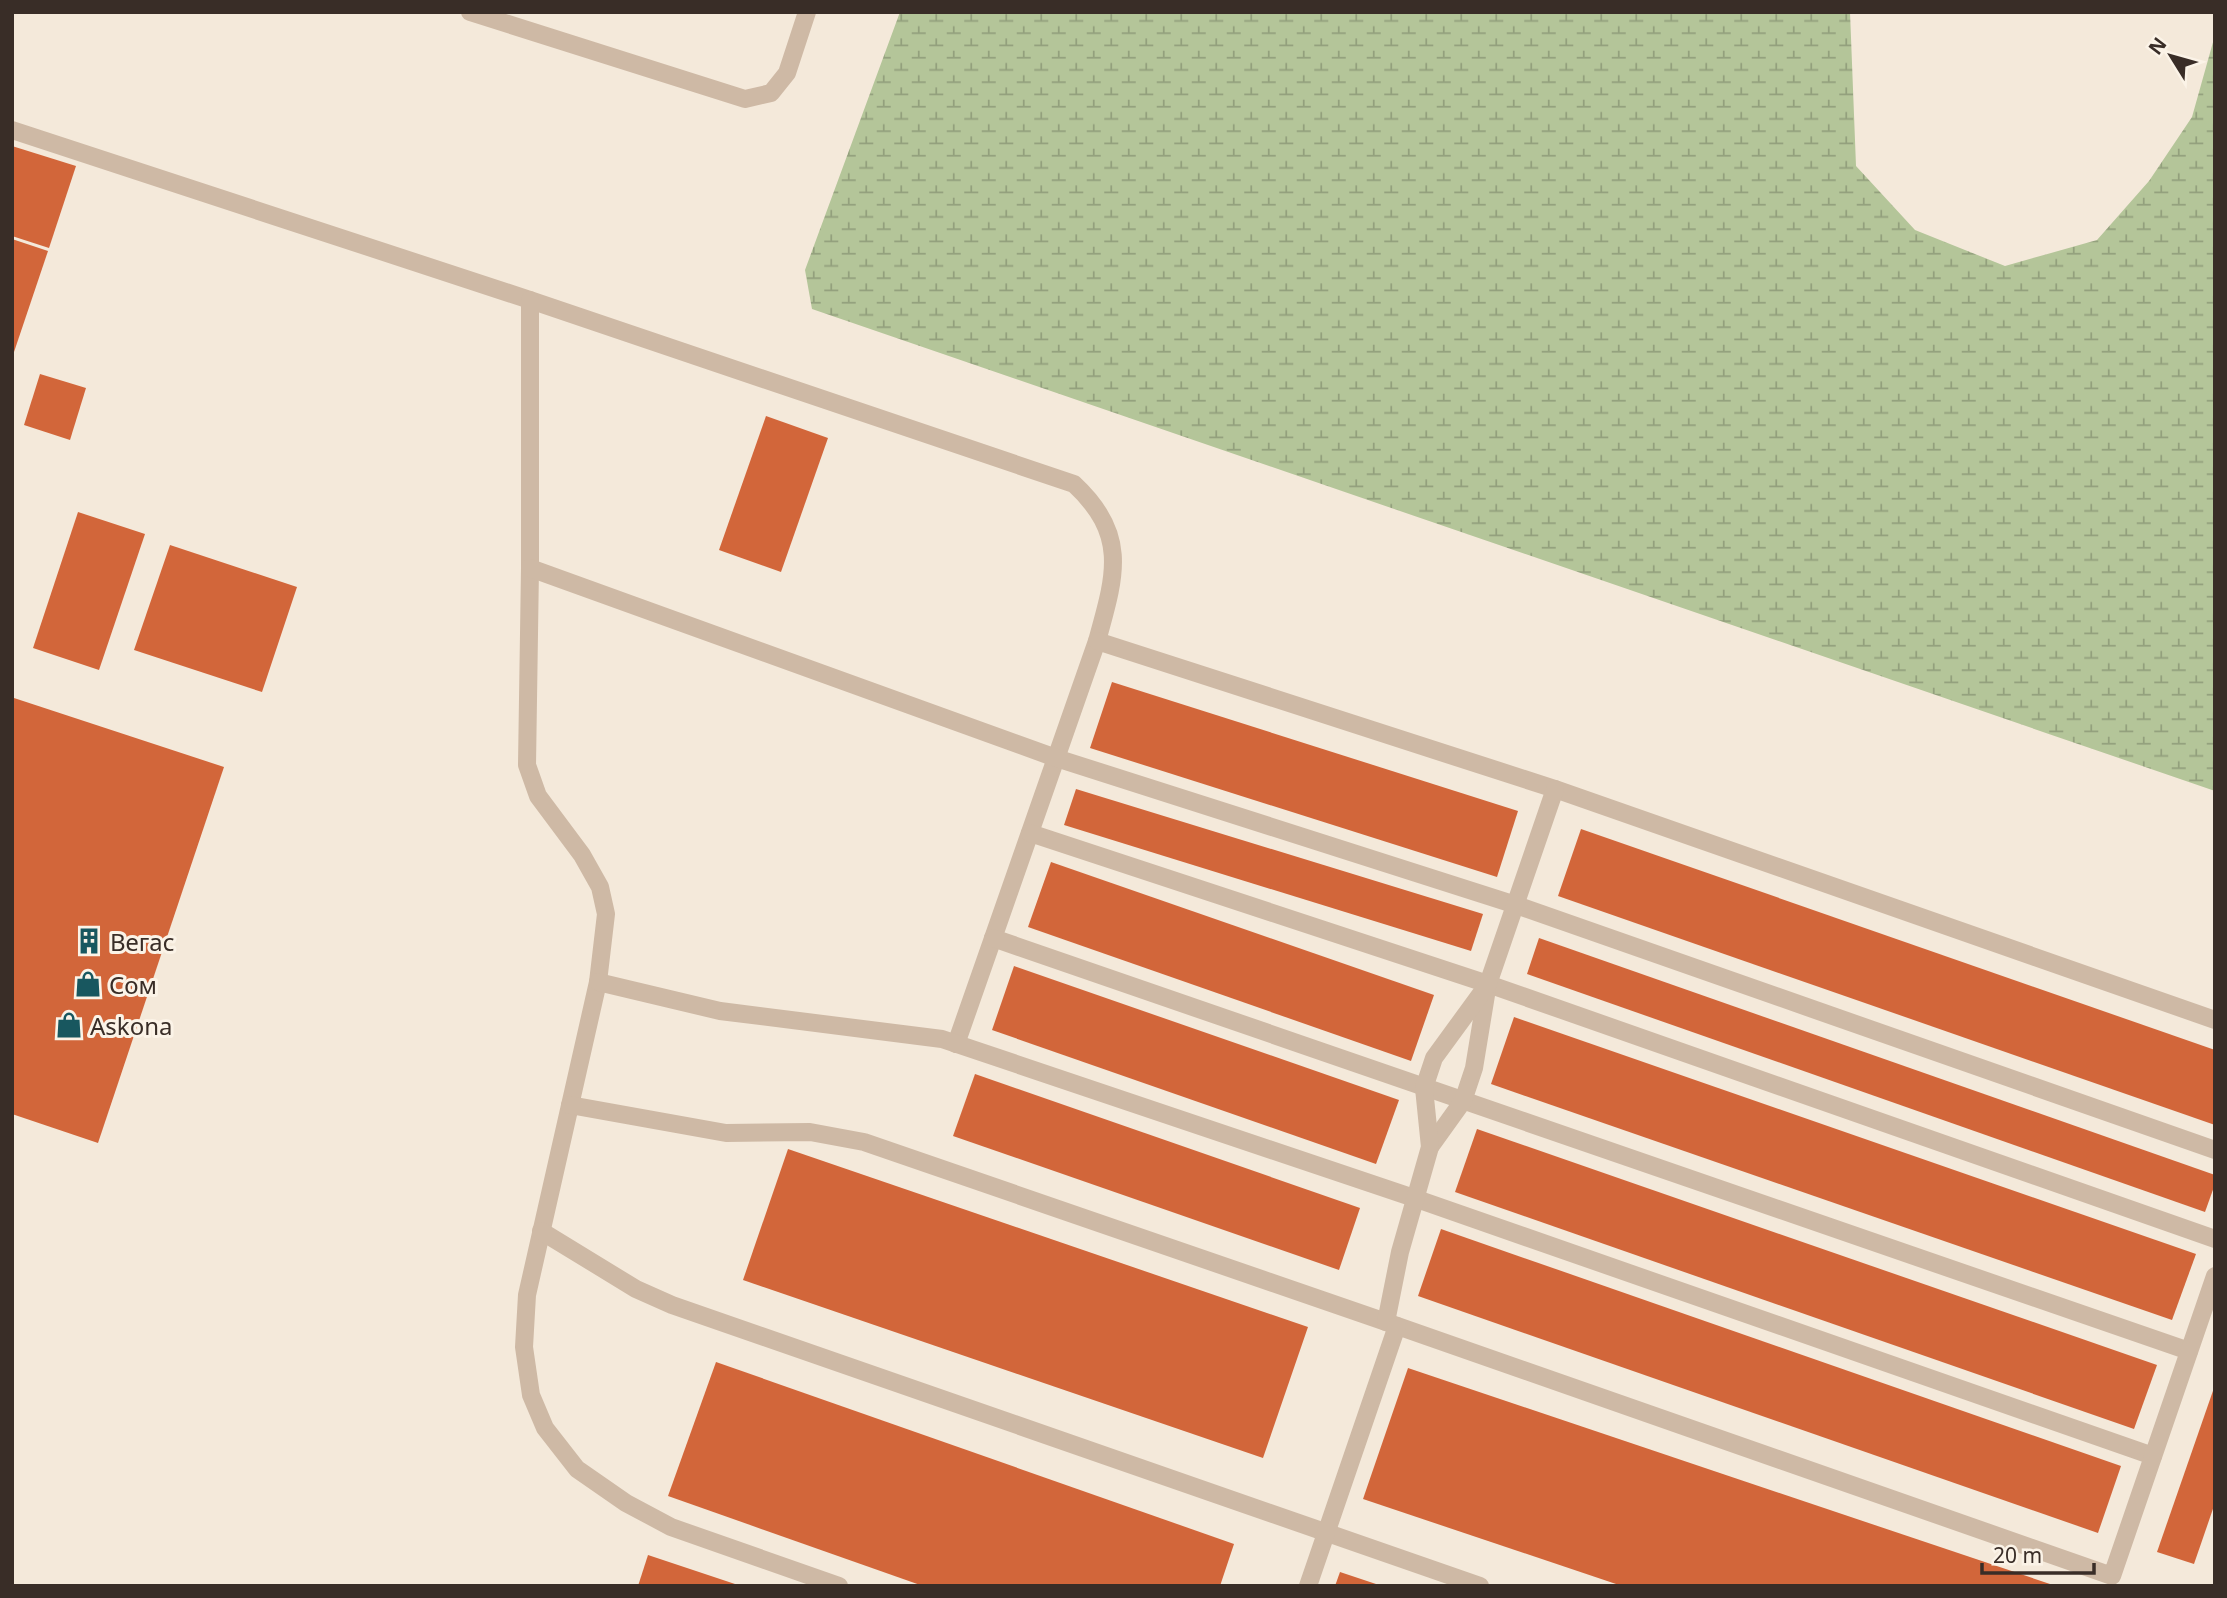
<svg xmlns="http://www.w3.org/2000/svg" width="2227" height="1598" font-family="'Noto Sans',sans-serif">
<defs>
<pattern id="wetland-marsh" width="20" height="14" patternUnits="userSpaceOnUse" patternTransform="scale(1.75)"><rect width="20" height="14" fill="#b4c599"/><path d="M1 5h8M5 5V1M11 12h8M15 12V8" fill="none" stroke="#93a07d"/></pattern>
</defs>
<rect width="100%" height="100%" fill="#f4e9da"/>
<polygon fill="url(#wetland-marsh)" points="900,12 1850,12 1856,166 1915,230 2005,266 2097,240 2149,181 2192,117 2215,35 2215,791 812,309 805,270"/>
<g fill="#d2663a">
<polygon points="12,146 76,166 49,248 12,236"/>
<polygon points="12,239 48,251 13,355 12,355"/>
<polygon points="40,374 86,388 70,440 24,425"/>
<polygon points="766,416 828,438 781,572 719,550"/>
<polygon points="78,512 145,534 99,670 33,648"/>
<polygon points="170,545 297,587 262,692 134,650"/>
<polygon points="1112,682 1518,811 1497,877 1090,748"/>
<polygon points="14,698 224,767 98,1143 12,1114 12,703"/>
<polygon points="1076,789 1483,914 1471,951 1064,825"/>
<polygon points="1581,829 2215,1050 2215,1125 1558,896"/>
<polygon points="1051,862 1434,995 1411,1061 1028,927"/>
<polygon points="1539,938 2215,1175 2215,1184 2205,1212 1527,974"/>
<polygon points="1014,966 1399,1100 1376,1164 992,1030"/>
<polygon points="1514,1017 2196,1254 2172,1320 1491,1084"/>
<polygon points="975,1074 1360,1208 1339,1270 953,1136"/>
<polygon points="1477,1129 2157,1365 2134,1429 1455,1192"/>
<polygon points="788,1149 1308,1327 1263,1458 743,1280"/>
<polygon points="1441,1229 2121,1466 2098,1533 1418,1296"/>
<polygon points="716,1362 1234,1544 1220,1586 923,1586 668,1496"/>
<polygon points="1408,1368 2053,1585 2053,1586 1622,1586 1363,1499"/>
<polygon points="2215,1385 2215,1503 2194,1564 2157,1552"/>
<polygon points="648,1555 738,1585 738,1586 638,1586"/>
<polygon points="1340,1572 1379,1585 1379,1586 1335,1586"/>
</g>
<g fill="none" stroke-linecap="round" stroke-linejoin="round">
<g stroke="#ceb9a5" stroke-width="18">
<polyline points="470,12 745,99 771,93 787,73 807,12"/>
<path d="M12 130 530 300 1074 484C1129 535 1115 576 1097 641L956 1044"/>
<polyline points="530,300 530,568 527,765 538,796 582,855 600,887 606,914 598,982 527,1295 524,1347 531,1395 545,1428 577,1469 626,1503 671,1527 839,1586"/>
<polyline points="530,568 1056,758 1516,905 2215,1150"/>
<polyline points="1097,641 1555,789 2215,1020"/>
<polyline points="1030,833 1488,984 2215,1239"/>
<polyline points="993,938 2189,1351"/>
<polyline points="598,982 720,1011 942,1039 1414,1198 2153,1456"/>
<polyline points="570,1105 726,1133 810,1132 864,1142 1386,1322 2112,1576 2215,1276"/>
<polyline points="1430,1147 1463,1101 1474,1068 1487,989"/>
<polyline points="541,1231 636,1289 672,1305 1480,1586"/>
<polyline points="1386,1322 1400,1252 1430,1147 1424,1088 1434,1058 1488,984 1555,789"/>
<polyline points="1308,1586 1397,1326"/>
</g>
</g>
<defs>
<g id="building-bare" transform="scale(2.1)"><path d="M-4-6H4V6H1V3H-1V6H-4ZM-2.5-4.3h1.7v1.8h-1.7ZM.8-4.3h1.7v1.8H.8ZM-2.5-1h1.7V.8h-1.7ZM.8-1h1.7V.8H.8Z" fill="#18575f" stroke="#fbf3e7" stroke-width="2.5" paint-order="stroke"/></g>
<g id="shop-bare" transform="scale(2.1)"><path d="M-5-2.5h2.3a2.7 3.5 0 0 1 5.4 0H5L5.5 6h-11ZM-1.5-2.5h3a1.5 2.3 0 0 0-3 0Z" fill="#18575f" stroke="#fbf3e7" stroke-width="2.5" paint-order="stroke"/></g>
</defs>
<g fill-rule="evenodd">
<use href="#building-bare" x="89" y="941"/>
<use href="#shop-bare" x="88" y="984"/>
<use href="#shop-bare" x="69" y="1025"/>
</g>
<g text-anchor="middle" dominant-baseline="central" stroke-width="6" stroke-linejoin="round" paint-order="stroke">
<g font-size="24" fill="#392d27" stroke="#fbf3e7" text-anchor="start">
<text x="110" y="941">Вегас</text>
<text x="109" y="984">Сом</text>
<text x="90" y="1025">Askona</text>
</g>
</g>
<rect width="2227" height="1598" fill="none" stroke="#392d27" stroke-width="28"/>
<g transform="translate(2171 56) rotate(307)" stroke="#fbf3e7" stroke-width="5" paint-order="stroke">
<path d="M0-5L12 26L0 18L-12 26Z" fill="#392d27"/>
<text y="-10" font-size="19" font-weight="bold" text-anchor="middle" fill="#392d27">N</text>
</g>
<path d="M1982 1563v10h112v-10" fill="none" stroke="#392d27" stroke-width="3.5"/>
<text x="1993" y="1563" font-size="21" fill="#392d27" stroke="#fbf3e7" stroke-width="5" paint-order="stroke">20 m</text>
</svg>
